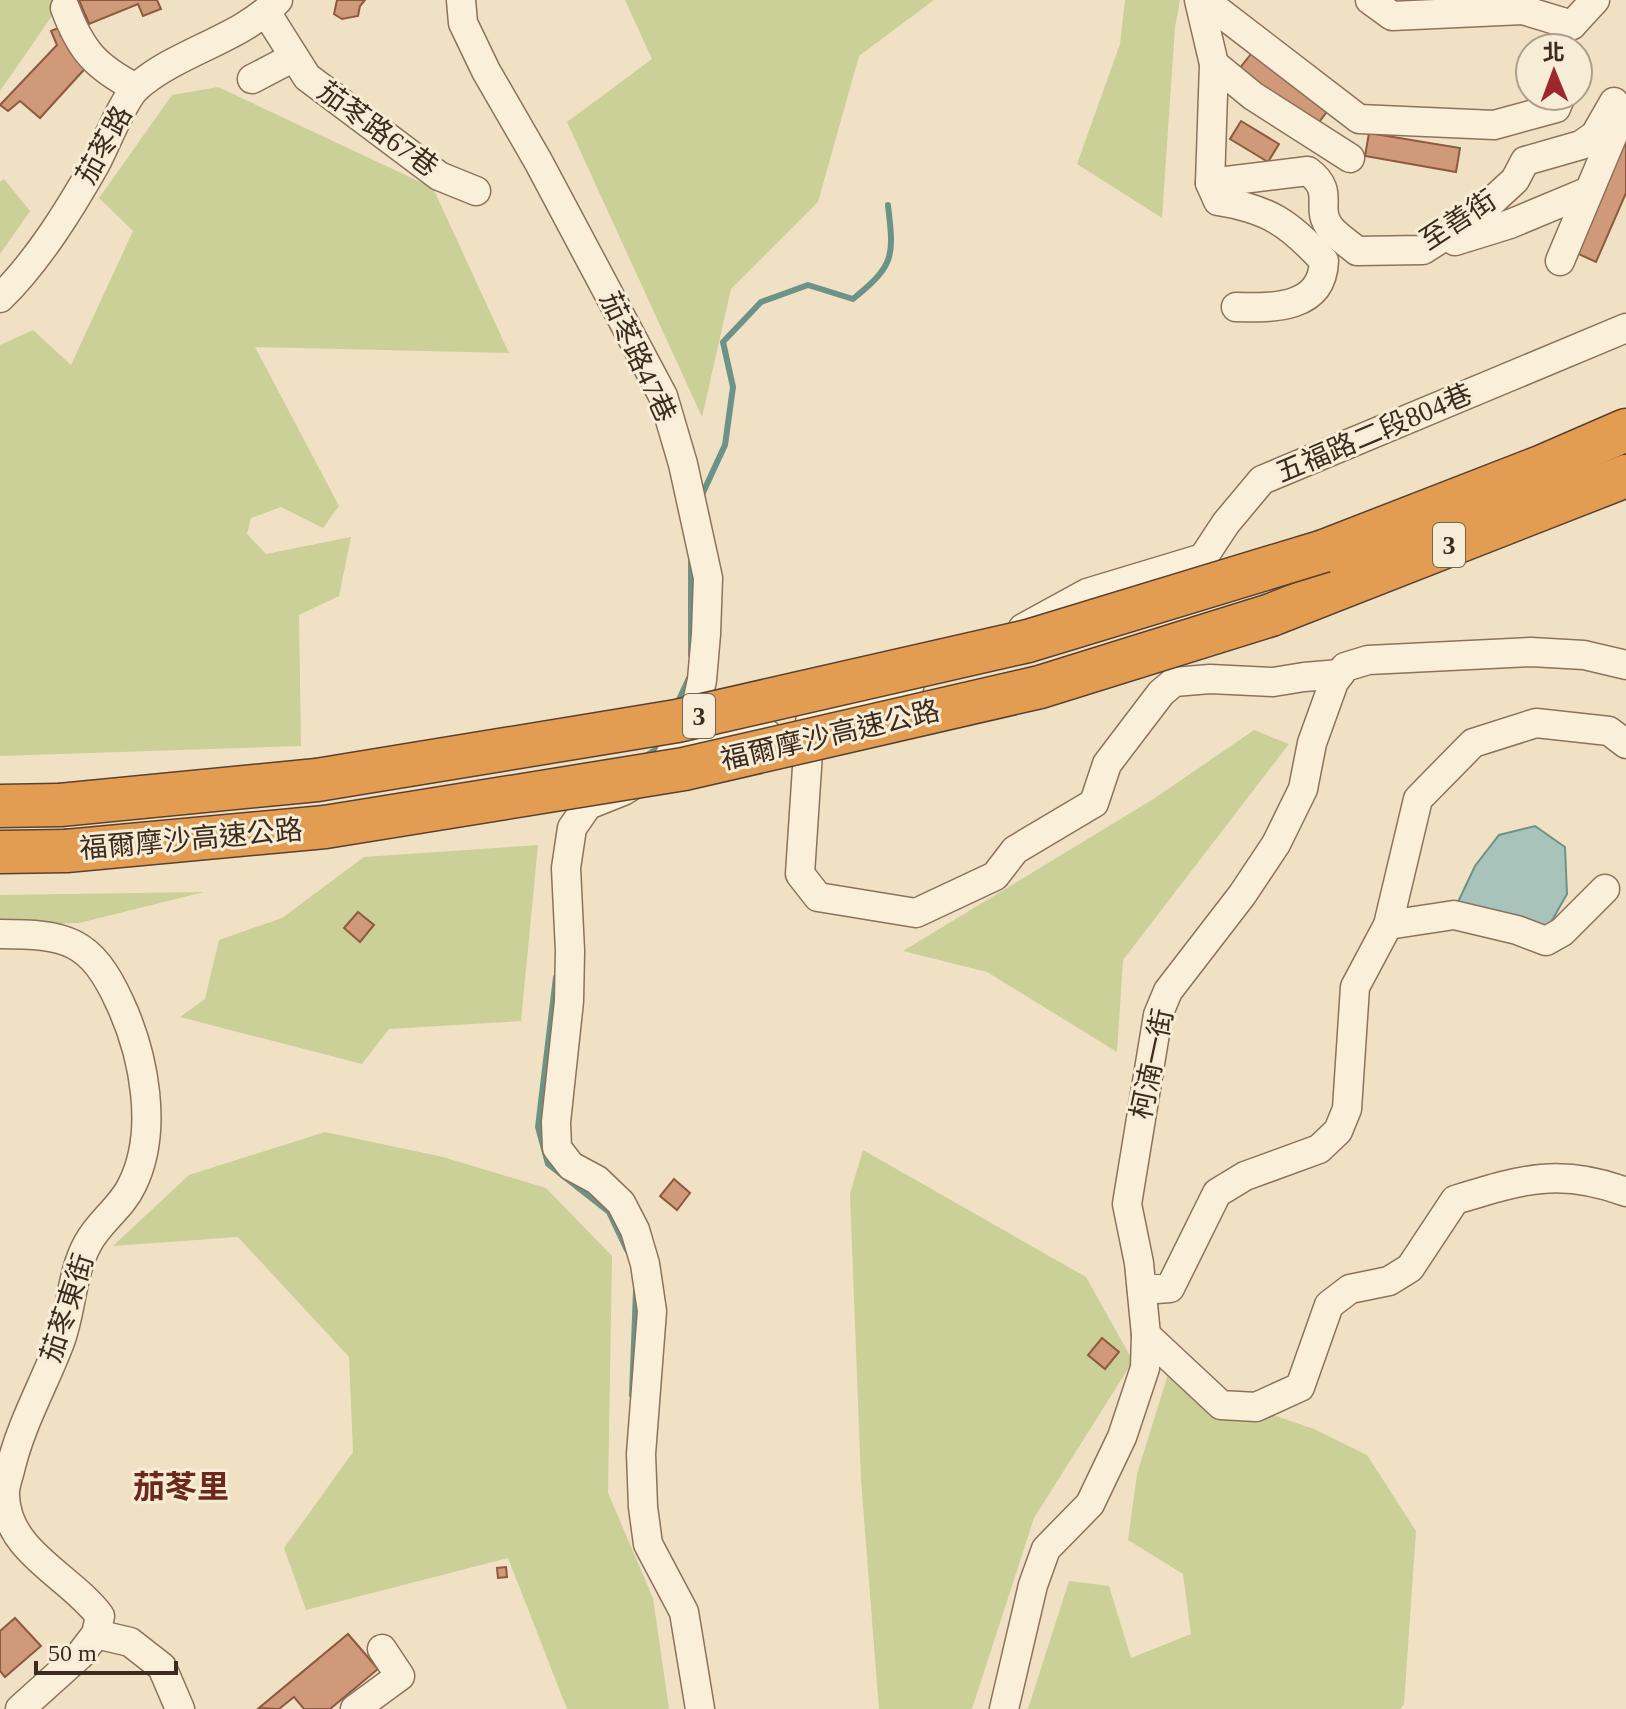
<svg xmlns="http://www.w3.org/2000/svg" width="1626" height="1709" font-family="'Times New Roman','Noto Sans TC',serif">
<rect width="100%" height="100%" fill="#f0e1c5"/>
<g fill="#cbcf98">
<polygon points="0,0 63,0 0,91"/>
<polygon points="625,0 934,0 859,56 818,202 731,289 702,417 567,122 652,59"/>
<polygon points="1125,0 1180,0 1175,27 1162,218 1077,164 1120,44"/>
<polygon points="218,87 433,188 509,353 255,347 339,506 323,528 281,507 251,518 247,534 266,554 351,537 339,596 299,615 301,746 0,756 0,345 33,330 71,365 133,231 99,198 172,95"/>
<polygon points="4,179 30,211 0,254 0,182"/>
<polygon points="1254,730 1289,744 1123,960 1117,1052 987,972 903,951 1155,798"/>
<polygon points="538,845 521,1021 389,1029 362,1064 180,1017 205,999 219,940 282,918 364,857"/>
<polygon points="204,892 79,923 0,926 0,895"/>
<polygon points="325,1132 443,1157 546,1188 612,1256 608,1493 653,1598 669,1709 567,1709 508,1558 306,1610 284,1548 353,1452 349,1357 238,1237 113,1246 189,1175"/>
<polygon points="863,1150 1086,1277 1133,1361 1034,1518 972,1709 879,1709 861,1480 850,1194"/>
<polygon points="1175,1352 1196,1389 1314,1429 1367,1455 1416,1531 1404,1704 1400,1709 1028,1709 1069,1581 1109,1586 1131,1658 1191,1634 1183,1574 1128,1540 1137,1474"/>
</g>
<polygon fill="#a7c3ba" stroke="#6c9387" stroke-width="2" points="1535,826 1565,847 1567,894 1546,931 1458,902 1475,866 1499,835"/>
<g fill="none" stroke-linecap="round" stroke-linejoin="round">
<g stroke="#6c9387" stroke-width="6">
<path d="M701 497 725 445 733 387 723 342 761 302 808 285 853 299C895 265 894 257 888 205"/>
<polyline points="691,655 691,562"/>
<polyline points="677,704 689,678"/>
<polyline points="644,757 655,750 660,739"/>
<polyline points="556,977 538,1127 548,1164 609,1212 627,1250"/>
<polyline points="632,1395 636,1291"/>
</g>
</g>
<g fill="#d09979" stroke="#8d5a3e" stroke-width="2">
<polygon points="79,0 157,0 161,9 143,16 138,4 89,24"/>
<polygon points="337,0 365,0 360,6 358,16 342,19 334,14"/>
<polygon points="86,16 89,24 61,36 91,62 40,118 20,101 8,111 0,105 57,45 51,31"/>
<polygon points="1255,49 1332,105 1316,126 1239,69"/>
<polygon points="1241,121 1279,144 1268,162 1230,139"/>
<polygon points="1626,126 1626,193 1596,262 1572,251"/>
<polygon points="1369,133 1460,148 1456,172 1365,156"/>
<polygon points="358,912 374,925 360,942 344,928"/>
<polygon points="674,1179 690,1193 677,1210 660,1196"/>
<polygon points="1102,1338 1119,1352 1105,1369 1088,1355"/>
<polygon points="506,1567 507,1577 498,1578 497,1568"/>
<polygon points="15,1618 41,1646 5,1677 0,1671 0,1631"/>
<polygon points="348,1634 378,1669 330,1709 304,1709 294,1697 279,1709 259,1708"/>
</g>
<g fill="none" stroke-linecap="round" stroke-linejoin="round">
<g stroke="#8c725a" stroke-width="31">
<g id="minor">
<polyline points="461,0 463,23 486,71 538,161 663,396 683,464 708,578 706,634 702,680 693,722 662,767 623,791 588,805 572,828 566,868 570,951 569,1001 556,1122 557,1148 571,1166 597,1180 621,1203 635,1230 645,1264 652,1311 641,1454 643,1507 648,1544 684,1612 700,1709"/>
<path d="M1199 0 1214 64 1210 183 1218 201C1269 209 1290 224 1324 261 1322 309 1274 308 1236 307"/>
<polyline points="1204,0 1359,119 1494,125 1556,108 1561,96"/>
<polyline points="1370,0 1392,16 1523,10"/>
<polyline points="1508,0 1523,10 1572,25"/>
<path d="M65 8C81 51 96 67 136 88"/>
<polyline points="266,12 307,77 439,176 476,191"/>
<polyline points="1572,25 1595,0"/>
<polyline points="1214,64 1253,96 1350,158"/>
<polyline points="252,79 294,57"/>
<path d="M1210 183 1308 171C1337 193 1313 207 1331 229 1338 237 1349 244 1357 251L1423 250 1476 216 1515 180 1525 161 1581 145 1595 135 1614 102"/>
<polyline points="1455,241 1510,224 1589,191"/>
<polyline points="1560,261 1620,118"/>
<path d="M0 298C38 261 70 209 96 163 106 144 123 100 137 87 178 51 240 40 278 0"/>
<polyline points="1023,628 1087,593 1203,558 1226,523 1262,480 1626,328"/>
<polyline points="910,684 810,722 800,874 818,897 916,913 995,876 1015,850 1094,803 1107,764 1161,693 1174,682 1210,679 1273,682 1304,677 1340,674"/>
<polyline points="680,741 767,734"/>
<polyline points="1388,925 1454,915 1517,930 1546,941 1562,932 1605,889"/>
<path d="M0 934C66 934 91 939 120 1003 144 1055 159 1131 132 1185 122 1207 99 1222 88 1243 71 1273 72 1310 60 1342 44 1384 22 1422 11 1466 9 1476 4 1486 5 1496 7 1552 69 1575 100 1616L96 1634 80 1655 20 1709"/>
<polyline points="1142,1290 1170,1288 1217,1193 1245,1176 1319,1149 1338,1131 1347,1109 1355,987 1388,925 1418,799 1473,743 1536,723 1609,731 1626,744"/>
<path d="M1146 1335 1221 1405 1256 1407 1300 1387 1329 1305 1350 1289 1389 1281 1410 1268 1455 1200C1520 1180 1559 1167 1626 1192"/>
<polyline points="96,1634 130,1642 162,1667 180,1709"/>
<polyline points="355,1709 400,1676 382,1649"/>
<polyline points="1004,1709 1033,1585 1046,1549 1090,1504 1122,1437 1145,1368 1146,1335 1139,1263 1127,1204 1158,1015 1168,991 1242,895 1276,844 1303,789 1312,743 1334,682 1345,667 1368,660 1531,652 1584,655 1626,665"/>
</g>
</g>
<g stroke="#5a412e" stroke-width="45">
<g id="highway">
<polyline points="1324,551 1543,466 1626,430"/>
<polyline points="1271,615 1626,476"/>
<polyline points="0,806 60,805"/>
<polyline points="0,852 66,851"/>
</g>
</g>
<use href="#minor" stroke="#faefd9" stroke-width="28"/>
<use href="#highway" stroke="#e39d52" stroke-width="42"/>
<g stroke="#5a412e" stroke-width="45" stroke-linecap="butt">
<g id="highway-bridge">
<polyline points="60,805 317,780 677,721 1028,641 1324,551"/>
<polyline points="66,851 325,827 684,769 1040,687 1271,615"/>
</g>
</g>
<use href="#highway-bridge" stroke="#e39d52" stroke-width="42"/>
</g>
<g text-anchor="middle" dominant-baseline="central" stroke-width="6" stroke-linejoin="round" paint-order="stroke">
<g fill="#f7ecd5" stroke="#746555" stroke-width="2">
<rect x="1433" y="523" width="32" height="44" rx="6"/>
<rect x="683" y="694" width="32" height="44" rx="6"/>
</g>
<g font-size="26" font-weight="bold" fill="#3c2b1e">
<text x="1449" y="545">3</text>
<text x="699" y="716">3</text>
</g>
<g font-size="28" fill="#3c2b1e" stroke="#f7ecd5">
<text transform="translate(378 129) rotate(36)">茄苳路67巷</text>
<text transform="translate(104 145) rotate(-61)">茄苳路</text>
<text transform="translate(1458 220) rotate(-33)">至善街</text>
<text transform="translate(638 357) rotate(65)">茄苳路47巷</text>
<text transform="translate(1374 433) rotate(-23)">五福路二段804巷</text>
<text transform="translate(830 735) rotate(-13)">福爾摩沙高速公路</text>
<text transform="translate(191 839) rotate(-5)">福爾摩沙高速公路</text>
<text transform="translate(1152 1064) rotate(-78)">柯湳一街</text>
<text transform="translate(67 1308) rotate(-72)">茄苳東街</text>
</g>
<g font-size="32" font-weight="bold" fill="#6a291c" stroke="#f7ecd5">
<text x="181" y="1487">茄苳里</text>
</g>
</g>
<g transform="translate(1554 72) rotate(359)"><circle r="38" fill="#f7ecd5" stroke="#ac9f8c" stroke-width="2"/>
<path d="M0-6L14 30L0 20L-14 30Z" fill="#9e272d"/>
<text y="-12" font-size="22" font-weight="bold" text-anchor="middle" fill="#3c2b1e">北</text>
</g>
<path d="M36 1661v12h140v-12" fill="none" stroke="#3c2b1e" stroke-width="4"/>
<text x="48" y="1661" font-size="24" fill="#3c2b1e" stroke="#f7ecd5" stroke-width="6" paint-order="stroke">50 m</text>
</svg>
